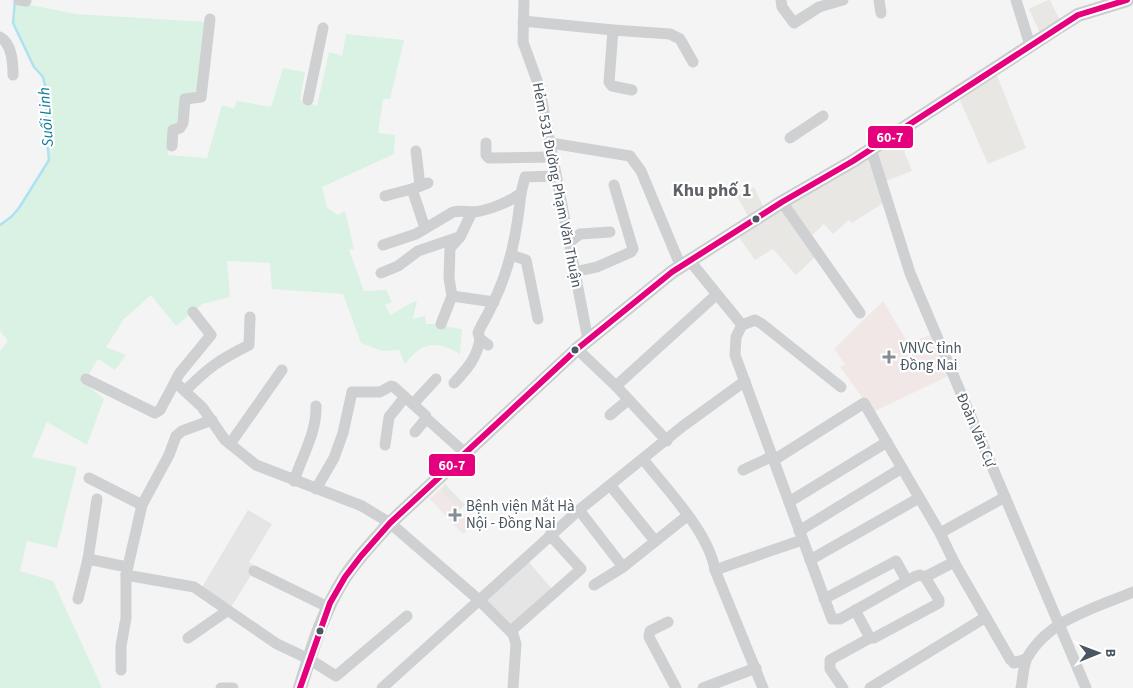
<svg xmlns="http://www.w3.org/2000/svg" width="1133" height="688" font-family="'Source Sans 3',sans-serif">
<rect width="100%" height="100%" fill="#f4f4f4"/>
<g fill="#e8e7e3">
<polygon points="1048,0 1050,0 1060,20 1040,33 1029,9"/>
<polygon points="996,73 1026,148 988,164 959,98"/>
<polygon points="899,138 912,171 886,181 877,152"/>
<polygon points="869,157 883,203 852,223 849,220 833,234 824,224 810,237 787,205"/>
<polygon points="754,187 764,208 749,218 737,196"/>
<polygon points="782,208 816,256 796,275 773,249 755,260 738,236"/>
<polygon points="445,484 465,505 459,510 440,490"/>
</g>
<g fill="#e6e5e6">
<polygon points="248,510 272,524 249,562 256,567 230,609 202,587"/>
<polygon points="527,560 553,590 511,627 484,600"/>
</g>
<g fill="#f1e7e6">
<polygon points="883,301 908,343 930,335 948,376 873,412 840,367 845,364 834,349"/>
<polygon points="440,490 473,525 463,534 430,499"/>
</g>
<path fill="#d9f2e3" d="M15 2 76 14 206 22 197 95 187 94 180 123 170 132 168 155 207 158 222 105 234 109 237 101 271 107 283 68 305 72 300 100 317 106 329 52 342 56 346 34 404 40 390 99H383L378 133 395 135 394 154 322 187 327 208 338 215 345 211 354 249 349 250 364 291 386 290 392 302 385 305 390 315 417 300 413 319 425 316 426 324H444L448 327 462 329 460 354C436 340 422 342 405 364L399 350 382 351 361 343 343 294 272 289 270 263 227 261 230 297 202 304 176 326 151 295 124 319 106 347 126 355 115 370 98 359 84 382 104 399 87 445 47 422 32 457 77 467 57 548 27 541 20 571 53 581 102 688H0V351L8 341 0 331V225L11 217 19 208 49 160 47 94 43 77 34 67 13 23Z"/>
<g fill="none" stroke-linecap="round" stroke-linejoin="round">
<polyline stroke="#aee2f0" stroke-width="2.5" points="0,225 11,217 19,208 49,160 46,128 47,94 43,77 34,67 13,23 15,0"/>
<g stroke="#ced0d2" stroke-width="11">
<polyline points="19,0 26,1"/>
<polyline points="524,0 523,42 539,86 588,340"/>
<polyline points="781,0 782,7 794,23 819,7 843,0"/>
<polyline points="879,0 881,13"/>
<polyline points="1016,0 1030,45"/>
<polyline points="523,21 613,30 670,34 680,39 693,62"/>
<polyline points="613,30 609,82 612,86 632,90"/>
<path d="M0 37C12 44 13 62 13 75"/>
<polyline points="308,100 323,28"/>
<polyline points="790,138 823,116"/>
<polyline points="486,143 486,155 489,158 553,157"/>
<polyline points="551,143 630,156 641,171 681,267"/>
<polyline points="172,146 173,130 180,128 183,123 185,99 201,97 210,19"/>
<polyline points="871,149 910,273 1086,688"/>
<polyline points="416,151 420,186"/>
<polyline points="385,196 412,189"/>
<polyline points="782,202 860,313"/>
<polyline points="425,228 412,189 428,183"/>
<polyline points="568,243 580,234 610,232"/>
<path d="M383 245 416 234 453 212C461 210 466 212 473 212 487 211 510 202 521 193L525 177 556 176"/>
<polyline points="511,255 526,260 538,319"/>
<polyline points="690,261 742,325 755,320 762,324 841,387"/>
<polyline points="574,272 597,267 631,252 633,249 614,185"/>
<polyline points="381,273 398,266 418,251 459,237"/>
<polyline points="452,296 494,302"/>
<polyline points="193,312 211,335 179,374 175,382 202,407 225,440 256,465 362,506 390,523 479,600 513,634 516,644 513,688"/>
<polyline points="441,324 452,296 449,278 450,248 460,237 472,212"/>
<polyline points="742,325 736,337 735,355 832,619 840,619 914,577 920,575 925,577 954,562"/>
<path d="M488 345 480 339 478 333C482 323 488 315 492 305 510 270 517 232 521 193"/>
<polyline points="577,349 616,386 667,441"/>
<polyline points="86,379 155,413 160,410 175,382"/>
<path d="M454 383C467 369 477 358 480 339"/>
<polyline points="616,386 716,295"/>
<path d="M185 391C209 367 219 360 249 345L250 317"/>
<polyline points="413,404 436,379"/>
<polyline points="610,415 628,400"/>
<polyline points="426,418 465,453"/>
<polyline points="212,420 182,431 176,436 169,455 142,505 126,575 194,587 277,644 309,659 336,676 407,616"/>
<polyline points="230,444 282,370"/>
<polyline points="385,445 389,417 405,397"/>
<path d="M643 459C666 489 709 532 715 570L763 688"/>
<polyline points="774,460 864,403 940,533 954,562 1010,659 1014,663 1026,659"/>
<polyline points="743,470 773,456"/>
<polyline points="89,478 142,505"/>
<path d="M294 481C302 456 317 432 316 406"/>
<polyline points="610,485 655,541"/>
<polyline points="316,489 334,458 343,433 352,392 380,392 391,386 394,387 426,416 425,420 415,432"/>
<polyline points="789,502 887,442"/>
<polyline points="579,510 623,567"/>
<polyline points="799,531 902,468"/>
<polyline points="940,533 1005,497"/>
<polyline points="88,559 97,499"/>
<polyline points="810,560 919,498"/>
<polyline points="715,570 802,540"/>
<polyline points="254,571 328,607"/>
<polyline points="594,585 623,567 687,516"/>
<polyline points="78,599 88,559 127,567"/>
<polyline points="824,599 896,561 907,581"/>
<polyline points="855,610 870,638 874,638 939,603 939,600 925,577"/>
<polyline points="668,622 650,631 649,637 676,688"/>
<polyline points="511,631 581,569 550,535"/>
<polyline points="188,638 227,611"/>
<polyline points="121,670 121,646 126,618 126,575"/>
<polyline points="221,688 233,688"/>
<polyline points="382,688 579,510 683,426 745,381"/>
<polyline points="703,688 756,668"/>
<polyline points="843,688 830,669 830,660 870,638"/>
<polyline points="870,688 986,617"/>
<path d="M1021 688C1023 679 1023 666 1027 658 1049 619 1095 608 1133 592"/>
</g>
<path stroke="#caced1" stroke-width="14" d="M300 688C312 649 323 611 345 577 358 557 375 540 390 523L577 349 672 272 782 202 853 161 1059 27 1078 15 1127 0"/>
<g stroke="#fff" stroke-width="10">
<polyline id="bus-1" points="300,688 330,603 345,577 361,556 390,523 577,349 672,272 782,202 853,161 1078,15 1127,0"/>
</g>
<use href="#bus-1" stroke="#e5007d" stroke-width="6"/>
</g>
<g fill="#4a5661" stroke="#fff" stroke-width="2">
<circle cx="756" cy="219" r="4.5"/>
<circle cx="575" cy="350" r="4.5"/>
<circle cx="320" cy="631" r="4.5"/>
</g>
<g fill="#868d94" stroke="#fff" stroke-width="2">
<path d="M886.5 349.5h5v5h5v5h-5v5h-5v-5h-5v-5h5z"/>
<path d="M452.5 507.5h5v5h5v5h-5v5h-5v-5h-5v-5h5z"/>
</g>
<g text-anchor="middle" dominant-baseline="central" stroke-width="4.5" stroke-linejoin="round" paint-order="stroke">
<g font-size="15" fill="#4a5661" stroke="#fff">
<text transform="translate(557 185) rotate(79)">Hẻm 531 Đường Phạm Văn Thuận</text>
<text transform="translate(976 430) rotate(67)">Đoàn Văn Cự</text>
</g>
<g font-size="15" fill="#4a5661" stroke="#fff" text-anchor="start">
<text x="900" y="348">VNVC tỉnh<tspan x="900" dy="17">Đồng Nai</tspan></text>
<text x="466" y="506">Bệnh viện Mắt Hà<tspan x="466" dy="17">Nội - Đồng Nai</tspan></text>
</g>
<g font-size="16" font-style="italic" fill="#0c7c9b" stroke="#fff">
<text transform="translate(46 117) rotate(-94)">Suối Linh</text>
</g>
<g font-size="18" font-weight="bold" fill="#5f6368" stroke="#fff">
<text x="712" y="190">Khu phố 1</text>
</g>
</g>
<g stroke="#fff" stroke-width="2">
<rect x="867" y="125" width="47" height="24" rx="5" fill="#e5007d"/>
<rect x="428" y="453" width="48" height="24" rx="5" fill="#e5007d"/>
</g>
<g font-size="14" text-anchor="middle" font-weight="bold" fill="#fff">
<text x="890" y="142">60-7</text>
<text x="452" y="470">60-7</text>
</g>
<g transform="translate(1098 653) rotate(89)" stroke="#ffffff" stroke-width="4" paint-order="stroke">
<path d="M0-4L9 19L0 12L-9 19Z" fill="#4a5661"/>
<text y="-8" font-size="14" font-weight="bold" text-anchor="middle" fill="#4a5661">B</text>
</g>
</svg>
